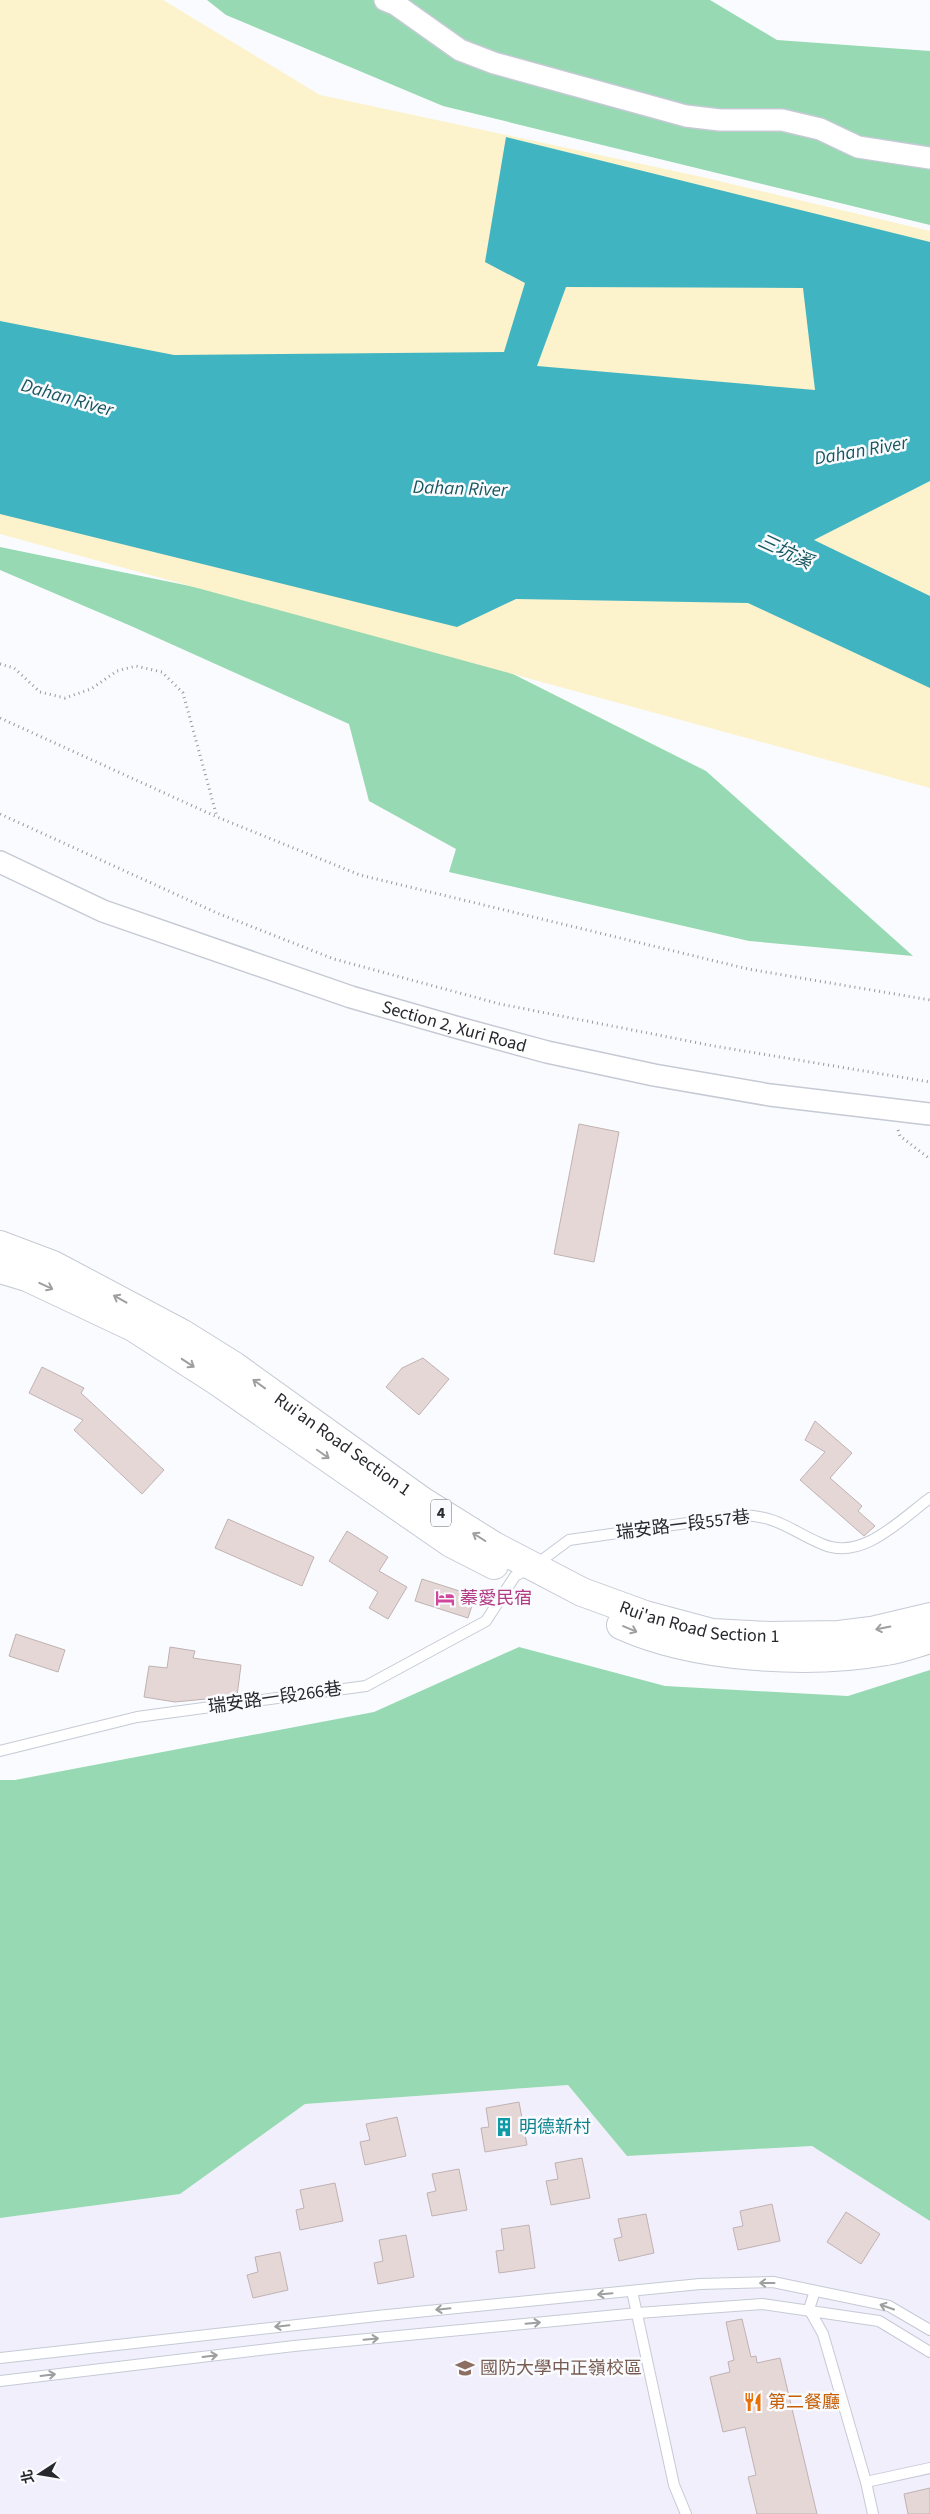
<svg xmlns="http://www.w3.org/2000/svg" width="930" height="2514" font-family="'Source Sans 3','Noto Sans TC',sans-serif">
<rect width="100%" height="100%" fill="#fafbfe"/>
<polygon fill="#f2effd" points="568,2085 627,2156 812,2146 930,2221 930,2514 0,2514 0,2218 180,2194 305,2104"/>
<g fill="#96d9b3">
<polygon points="207,0 710,0 777,40 930,51 930,225 443,106 226,15"/>
<polygon points="0,547 219,592 489,662 706,771 913,956 749,941 449,872 456,849 369,801 349,724 131,626 0,570"/>
<polygon points="519,1647 665,1686 848,1696 930,1670 930,2221 812,2146 627,2156 568,2085 305,2104 180,2194 0,2218 0,1780 15,1780 374,1712"/>
</g>
<polygon fill="#fcf2cc" points="0,0 163,0 320,95 702,177 930,231 930,788 0,534"/>
<path fill="#41b4c2" fill-rule="evenodd" d="M506 137 930 242V481L814 540 930 596V688L748 603 516 599 457 627 0 514V321L174 355 504 352 525 283 485 262ZM566 287 803 288 815 390 537 366Z"/>
<g fill="#e5d7d6" stroke="#c0b2b2">
<polygon points="579,1124 619,1132 594,1262 554,1254"/>
<polygon points="423,1358 449,1379 419,1415 386,1387 402,1368"/>
<polygon points="42,1367 84,1388 81,1393 164,1470 142,1494 74,1430 83,1420 29,1393"/>
<polygon points="815,1421 852,1453 830,1478 862,1506 858,1511 875,1526 864,1536 800,1480 825,1452 805,1440"/>
<polygon points="228,1519 314,1557 302,1586 215,1548"/>
<polygon points="347,1531 388,1557 379,1571 407,1587 388,1619 369,1608 378,1592 329,1561"/>
<polygon points="422,1579 475,1596 468,1618 415,1601"/>
<polygon points="16,1634 65,1650 58,1672 9,1656"/>
<polygon points="170,1647 195,1651 193,1658 241,1665 237,1696 175,1702 144,1697 149,1666 167,1668"/>
<polygon points="519,2102 527,2145 485,2152 481,2128 489,2127 486,2108"/>
<polygon points="397,2117 406,2156 365,2165 360,2142 370,2140 366,2124"/>
<polygon points="582,2158 590,2198 551,2205 546,2181 558,2179 555,2163"/>
<polygon points="459,2169 467,2210 432,2216 427,2193 436,2191 432,2174"/>
<polygon points="335,2183 343,2221 300,2230 296,2210 304,2208 300,2190"/>
<polygon points="772,2204 780,2241 738,2250 733,2228 743,2226 740,2211"/>
<polygon points="846,2212 880,2234 861,2264 827,2242"/>
<polygon points="646,2214 654,2253 619,2261 614,2239 622,2237 618,2219"/>
<polygon points="529,2225 535,2268 499,2273 496,2251 504,2250 501,2229"/>
<polygon points="406,2235 414,2277 378,2284 374,2263 383,2261 379,2240"/>
<polygon points="280,2252 288,2290 253,2298 247,2275 258,2272 255,2257"/>
<polygon points="742,2319 751,2357 756,2356 757,2363 780,2358 817,2514 757,2514 748,2477 756,2475 745,2427 723,2432 710,2377 730,2372 728,2362 734,2360 726,2322"/>
<polygon points="930,2488 930,2514 908,2514 904,2494"/>
</g>
<g fill="none" stroke-linecap="round" stroke-linejoin="round">
<g stroke="#c5cad5" stroke-width="12">
<g id="service">
<path d="M0 1751 137 1717 366 1686 486 1621 515 1576 534 1566 569 1540 743 1515C780 1517 791 1531 822 1544 862 1562 901 1519 930 1498"/>
<polyline points="632,2291 674,2485 686,2514"/>
<polyline points="815,2291 809,2309 823,2334 866,2482 873,2514"/>
<polyline points="0,2358 377,2316 700,2284 773,2282 889,2306 930,2330"/>
<polyline points="0,2381 294,2346 638,2313 762,2304 879,2321 930,2352"/>
<polyline points="866,2482 930,2468"/>
</g>
</g>
<g stroke="#c5cad5" stroke-width="24">
<g id="minor">
<polyline points="385,0 395,4 460,50 494,63 686,116 720,120 782,120 820,129 858,147 930,158"/>
<path id="s1" d="M0 862 103 911 351 997 459 1028 547 1052 654 1075 770 1095 930 1114"/>
</g>
</g>
<g stroke="#c5cad5" stroke-width="30">
<g id="primary">
<path id="s2" d="M0 1245 53 1265 181 1333 234 1366 422 1501 494 1546 582 1592 645 1615 712 1633 769 1636 839 1635 871 1631 930 1617"/>
<polyline points="0,1269 27,1277 133,1327 217,1381 451,1543 494,1565"/>
<path d="M621 1625C693 1658 808 1665 886 1651 901 1649 916 1643 930 1639"/>
</g>
</g>
<g stroke="#97999c" stroke-width="3" stroke-dasharray="1 4" stroke-linecap="butt">
<polyline points="0,664 14,668 40,692 65,698 91,689 117,671 136,666 162,672 183,693 217,817"/>
<polyline points="0,718 217,817 360,875 748,969 930,1000"/>
<polyline points="0,814 217,913 334,959 500,1004 714,1046 930,1082"/>
<polyline points="898,1130 900,1136 930,1159"/>
</g>
<use href="#service" stroke="#fff" stroke-width="10"/>
<use href="#minor" stroke="#fff" stroke-width="21"/>
<use href="#primary" stroke="#fff" stroke-width="28"/>
</g>
<defs><path id="oneway-shaft" d="M-6 0H5M1.5-3L5.5 0L1.5 3" fill="none" stroke-width="1.6" stroke-linecap="round" stroke-linejoin="round" transform="scale(1.25)"/></defs>
<g stroke="#9e9fa0">
<use href="#oneway-shaft" transform="translate(46 1286) rotate(25)"/>
<use href="#oneway-shaft" transform="translate(120 1299) rotate(-151)"/>
<use href="#oneway-shaft" transform="translate(188 1363) rotate(33)"/>
<use href="#oneway-shaft" transform="translate(259 1384) rotate(-144)"/>
<use href="#oneway-shaft" transform="translate(323 1454) rotate(35)"/>
<use href="#oneway-shaft" transform="translate(479 1537) rotate(-148)"/>
<use href="#oneway-shaft" transform="translate(883 1628) rotate(169)"/>
<use href="#oneway-shaft" transform="translate(630 1629) rotate(23)"/>
<use href="#oneway-shaft" transform="translate(767 2283) rotate(-180)"/>
<use href="#oneway-shaft" transform="translate(605 2294) rotate(175)"/>
<use href="#oneway-shaft" transform="translate(887 2307) rotate(-161)"/>
<use href="#oneway-shaft" transform="translate(443 2309) rotate(174)"/>
<use href="#oneway-shaft" transform="translate(533 2323) rotate(-5)"/>
<use href="#oneway-shaft" transform="translate(282 2326) rotate(174)"/>
<use href="#oneway-shaft" transform="translate(371 2339) rotate(-5)"/>
<use href="#oneway-shaft" transform="translate(210 2356) rotate(-7)"/>
<use href="#oneway-shaft" transform="translate(48 2375) rotate(-7)"/>
</g>
<defs>
<g id="hotel-bare" transform="scale(1.5)"><path d="M-6-4.5h1.5V1H6V5H4.5V3h-9V5H-6ZM-4 0a1.8 1.8 0 1 1 3.6 0ZM.5 0V-2.5h3Q6-2.5 6 0Z" fill="#d1479c" stroke="#fafbfe" stroke-width="2.5" paint-order="stroke"/></g>
<g id="building-bare" transform="scale(1.5)"><path d="M-4-6H4V6H1V3H-1V6H-4ZM-2.5-4.3h1.7v1.8h-1.7ZM.8-4.3h1.7v1.8H.8ZM-2.5-1h1.7V.8h-1.7ZM.8-1h1.7V.8H.8Z" fill="#0f9aa8" stroke="#fafbfe" stroke-width="2.5" paint-order="stroke"/></g>
<g id="university-bare" transform="scale(1.5)"><path d="M0-5L7-2L0 1L-7-2ZM-4 1L0 2.5L4 1V4Q0 6-4 4Z" fill="#8d6e63" stroke="#fafbfe" stroke-width="2.5" paint-order="stroke"/></g>
<g id="restaurant-bare" transform="scale(1.5)"><path d="M-5-6h1v4h1v-4h1v4h1v-4h1v5L-1.5 .5V6h-2V.5L-5-1ZM5-6V6H3V1.5H1.5Q1.5-4 5-6Z" fill="#e8710a" stroke="#fafbfe" stroke-width="2.5" paint-order="stroke"/></g>
</defs>
<g fill-rule="evenodd">
<use href="#hotel-bare" x="445" y="1598"/>
<use href="#building-bare" x="504" y="2127"/>
<use href="#university-bare" x="465" y="2368"/>
<use href="#restaurant-bare" x="753" y="2402"/>
</g>
<g text-anchor="middle" dominant-baseline="central" stroke-width="5" stroke-linejoin="round" paint-order="stroke">
<rect fill="#fafbfe" stroke="#66686c" stroke-width="1" x="431" y="1499.5" width="20" height="27" rx="4"/>
<g font-size="16" font-weight="bold" fill="#27292d">
<text x="441" y="1513">4</text>
</g>
<g font-size="18" fill="#27292d" stroke="#fafbfe">
<text stroke="none"><textPath href="#s1" startOffset="484">Section 2, Xuri Road</textPath></text>
<text stroke="none"><textPath href="#s2" startOffset="398">Rui'an Road Section 1</textPath></text>
<text transform="translate(683 1525) rotate(-7)">瑞安路一段557巷</text>
<text stroke="none"><textPath href="#s2" startOffset="802">Rui'an Road Section 1</textPath></text>
<text transform="translate(275 1698) rotate(-8)">瑞安路一段266巷</text>
</g>
<g font-size="18" fill="#b23c85" stroke="#fafbfe" text-anchor="start">
<text x="460" y="1598">蓁愛民宿</text>
</g>
<g font-size="18" fill="#0d838f" stroke="#fafbfe" text-anchor="start">
<text x="519" y="2127">明德新村</text>
</g>
<g font-size="18" fill="#785e54" stroke="#fafbfe" text-anchor="start">
<text x="480" y="2368">國防大學中正嶺校區</text>
</g>
<g font-size="18" fill="#c56008" stroke="#fafbfe" text-anchor="start">
<text x="768" y="2402">第二餐廳</text>
</g>
<g font-size="19" font-style="italic" fill="#17575f" stroke="#fafbfe">
<text transform="translate(67 398) rotate(16)">Dahan River</text>
<text transform="translate(861 451) rotate(-10)">Dahan River</text>
<text transform="translate(460 489) rotate(2)">Dahan River</text>
<text transform="translate(785 552) rotate(25)">三坑溪</text>
</g>
</g>
<g transform="translate(40 2474) rotate(258)" stroke="#fafbfe" stroke-width="4" paint-order="stroke">
<path d="M0-4L9 19L0 12L-9 19Z" fill="#27292d"/>
<text y="-8" font-size="14" font-weight="bold" text-anchor="middle" fill="#27292d">北</text>
</g>
</svg>
